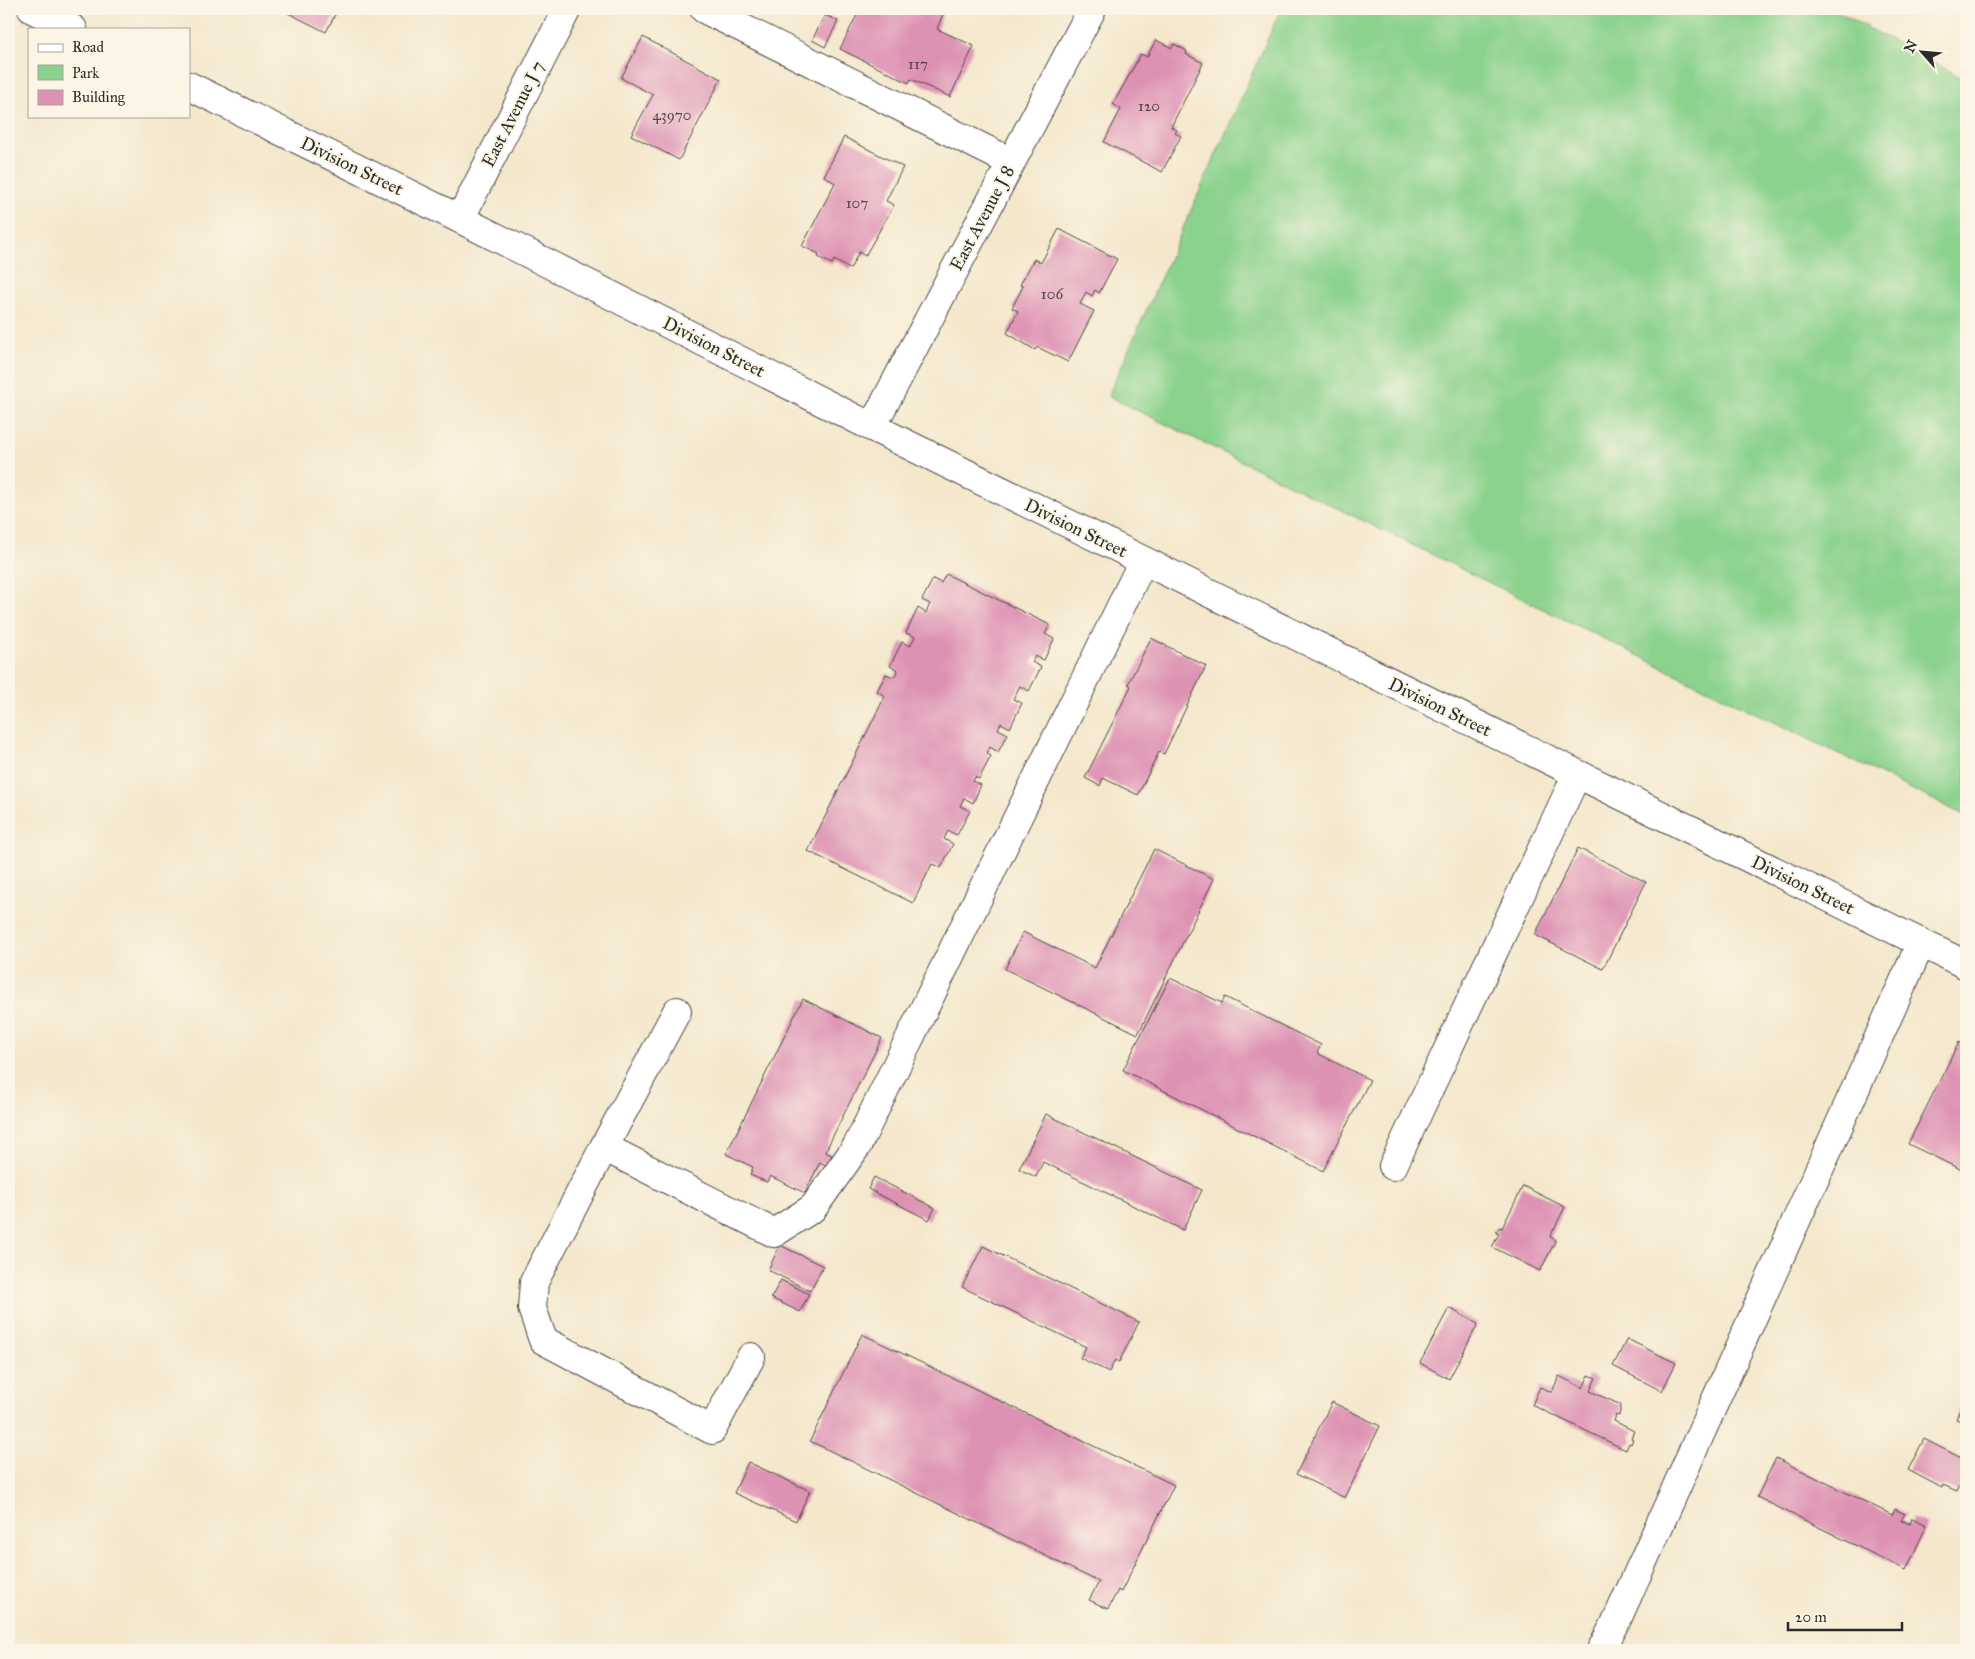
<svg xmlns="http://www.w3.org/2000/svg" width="1975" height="1659" font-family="'IM FELL Great Primer',serif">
<rect width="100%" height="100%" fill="#fcf5e5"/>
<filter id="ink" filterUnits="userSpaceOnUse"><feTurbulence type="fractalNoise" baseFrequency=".02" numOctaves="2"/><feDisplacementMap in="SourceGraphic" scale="10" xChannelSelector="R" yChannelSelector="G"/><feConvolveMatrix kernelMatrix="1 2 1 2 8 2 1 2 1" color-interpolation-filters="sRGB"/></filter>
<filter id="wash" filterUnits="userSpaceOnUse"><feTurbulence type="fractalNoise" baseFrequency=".0096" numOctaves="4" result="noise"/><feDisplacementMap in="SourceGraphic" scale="20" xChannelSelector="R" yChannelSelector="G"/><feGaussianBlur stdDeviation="1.12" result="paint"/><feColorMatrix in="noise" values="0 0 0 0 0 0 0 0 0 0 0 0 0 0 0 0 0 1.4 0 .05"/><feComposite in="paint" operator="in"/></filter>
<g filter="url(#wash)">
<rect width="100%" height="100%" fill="#f4e7cc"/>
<polygon fill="#8bd28d" stroke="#5b7e5c" points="1281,9 1833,9 1966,80 1966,816 1108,396"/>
<g id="blocks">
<g fill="#dd92b3">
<polygon points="280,9 338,9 326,32"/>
<polygon points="860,9 932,9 943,14 937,29 974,46 950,97 911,79 909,83 840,49"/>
<polygon points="825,15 838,21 825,47 812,40"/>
<polygon points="643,37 721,79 679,160 631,135 653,95 621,78"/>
<polygon points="1156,40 1172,48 1174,44 1187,51 1186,54 1203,63 1171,127 1177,130 1175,133 1181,136 1162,172 1104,142 1121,109 1113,104 1141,54 1147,57"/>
<polygon points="844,137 903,167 886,201 894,205 865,256 859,252 850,269 834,260 832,264 818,257 819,254 802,246 835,183 824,176"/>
<polygon points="1059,229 1117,259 1099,293 1095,290 1092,296 1086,292 1080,304 1094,311 1068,362 1037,347 1035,350 1007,333 1018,311 1012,308 1023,286 1020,285 1034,259 1041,263"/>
<polygon points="946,574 1050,625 1045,634 1054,639 1044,660 1035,656 1032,662 1041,667 1029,691 1020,686 1013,699 1022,703 1010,728 1001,723 998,729 1008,734 998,752 990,747 987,753 991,756 979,779 975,777 973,781 981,785 973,803 964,798 960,806 970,811 957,835 948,831 944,839 953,844 941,868 932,864 913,903 808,851 885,696 877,691 886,674 894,677 898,670 890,666 902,642 910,646 915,637 906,633 918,608 926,613 930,604 922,600 933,579 941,583"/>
<polygon points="1151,638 1206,666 1164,754 1159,752 1138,795 1103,778 1100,786 1085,778 1131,686 1128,684"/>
<polygon points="1578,848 1646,882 1603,969 1535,935"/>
<polygon points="1154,849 1214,879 1138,1034 1005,969 1023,932 1095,968"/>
<polygon points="1170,978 1222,1003 1225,997 1321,1045 1317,1053 1370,1080 1323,1171 1123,1070"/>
<polygon points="803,999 882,1038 825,1152 832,1155 827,1166 820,1162 805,1193 770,1176 767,1182 750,1175 753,1167 726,1154"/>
<polygon points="1959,1042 1966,1046 1966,1172 1908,1144"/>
<polygon points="1046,1114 1202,1190 1183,1230 1043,1162 1036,1177 1019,1169"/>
<polygon points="874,1177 935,1208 929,1220 868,1189"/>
<polygon points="1523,1186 1565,1207 1550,1237 1556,1240 1540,1271 1492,1247 1499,1234 1496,1233 1499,1227 1502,1228"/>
<polygon points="780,1245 823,1266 810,1291 768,1270"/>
<polygon points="983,1246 1139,1322 1119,1362 1115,1360 1109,1372 1080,1358 1086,1347 962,1287"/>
<polygon points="781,1280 809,1294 800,1312 771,1298"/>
<polygon points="1449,1308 1478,1324 1449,1379 1420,1363"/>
<polygon points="862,1334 1174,1485 1121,1592 1118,1590 1108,1609 1089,1600 1099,1582 810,1441"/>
<polygon points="1627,1339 1676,1363 1662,1391 1613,1366"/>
<polygon points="1589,1375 1596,1378 1590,1391 1621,1405 1619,1416 1616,1415 1614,1421 1634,1431 1631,1438 1633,1439 1631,1444 1629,1443 1626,1450 1532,1405 1540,1387 1552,1392 1559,1376 1583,1388"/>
<polygon points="1966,1395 1966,1423 1956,1419"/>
<polygon points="1332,1402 1380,1426 1345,1498 1296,1474"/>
<polygon points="1924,1439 1965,1460 1963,1463 1966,1465 1966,1473 1957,1491 1943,1485 1942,1488 1908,1470"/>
<polygon points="1776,1458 1892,1515 1895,1509 1905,1514 1901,1520 1910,1524 1912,1518 1927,1525 1906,1570 1757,1497"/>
<polygon points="748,1462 810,1491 796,1521 734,1493"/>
</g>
</g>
</g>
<g filter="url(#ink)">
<use href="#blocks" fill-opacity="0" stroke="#494743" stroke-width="1"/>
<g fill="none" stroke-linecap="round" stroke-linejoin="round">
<g stroke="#494743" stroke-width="30">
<g id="minor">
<polyline points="704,9 1011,162"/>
<polyline points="460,219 567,9"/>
<polyline points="872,427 1092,9"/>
<polyline points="677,1011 604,1147 774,1233 813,1208 857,1146 1143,561"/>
<polyline points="604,1147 534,1282 532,1308 543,1340 712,1430 751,1357"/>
<polyline points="1393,1166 1577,774"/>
<polyline points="1601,1650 1614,1626 1921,943"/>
</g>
</g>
<g stroke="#494743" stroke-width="30">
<g id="major">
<polyline points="32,9 73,29"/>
<polyline points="189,86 460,219 872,427 1966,965"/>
</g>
</g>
<use href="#minor" stroke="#fff" stroke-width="28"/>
<use href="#major" stroke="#fff" stroke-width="28"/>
</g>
</g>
<g text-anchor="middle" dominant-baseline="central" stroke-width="4" stroke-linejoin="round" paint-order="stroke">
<g font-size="15" fill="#58454d">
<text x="918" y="64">117</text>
<text x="1149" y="106">120</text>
<text x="672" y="115">43970</text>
<text x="857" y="203">107</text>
<text x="1052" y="294">106</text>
</g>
<g font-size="18" fill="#2b2b2b" stroke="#fcf5e5">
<text transform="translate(513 114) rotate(-63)">East Avenue J 7</text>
<text transform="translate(352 166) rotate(26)">Division Street</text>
<text transform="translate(982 218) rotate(-62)">East Avenue J 8</text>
<text transform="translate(714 347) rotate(27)">Division Street</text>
<text transform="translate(1076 528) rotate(26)">Division Street</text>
<text transform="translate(1440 707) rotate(26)">Division Street</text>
<text transform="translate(1803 885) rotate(26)">Division Street</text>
</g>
</g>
<rect width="1975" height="1659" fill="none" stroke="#fcf5e5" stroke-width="30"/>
<rect x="28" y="28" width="162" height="90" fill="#fcf5e5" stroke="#a8a49b"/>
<rect x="38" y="44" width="25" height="8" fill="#ffffff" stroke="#a8a49b"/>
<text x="72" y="52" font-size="15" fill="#2b2b2b">Road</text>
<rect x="38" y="65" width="25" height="15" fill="#8bd28d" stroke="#a8a49b"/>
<text x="72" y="78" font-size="15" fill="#2b2b2b">Park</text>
<rect x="38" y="90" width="25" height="15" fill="#dd92b3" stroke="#a8a49b"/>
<text x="72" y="102" font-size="15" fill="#2b2b2b">Building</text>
<g transform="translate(1922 52) rotate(297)" stroke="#fcf5e5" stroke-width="4" paint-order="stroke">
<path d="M0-4L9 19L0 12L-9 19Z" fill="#2b2b2b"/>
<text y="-8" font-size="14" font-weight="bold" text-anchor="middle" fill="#2b2b2b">N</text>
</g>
<path d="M1788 1622v8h114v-8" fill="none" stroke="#2b2b2b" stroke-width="2.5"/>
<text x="1795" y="1622" font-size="15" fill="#2b2b2b" stroke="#fcf5e5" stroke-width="4" paint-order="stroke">20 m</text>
</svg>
